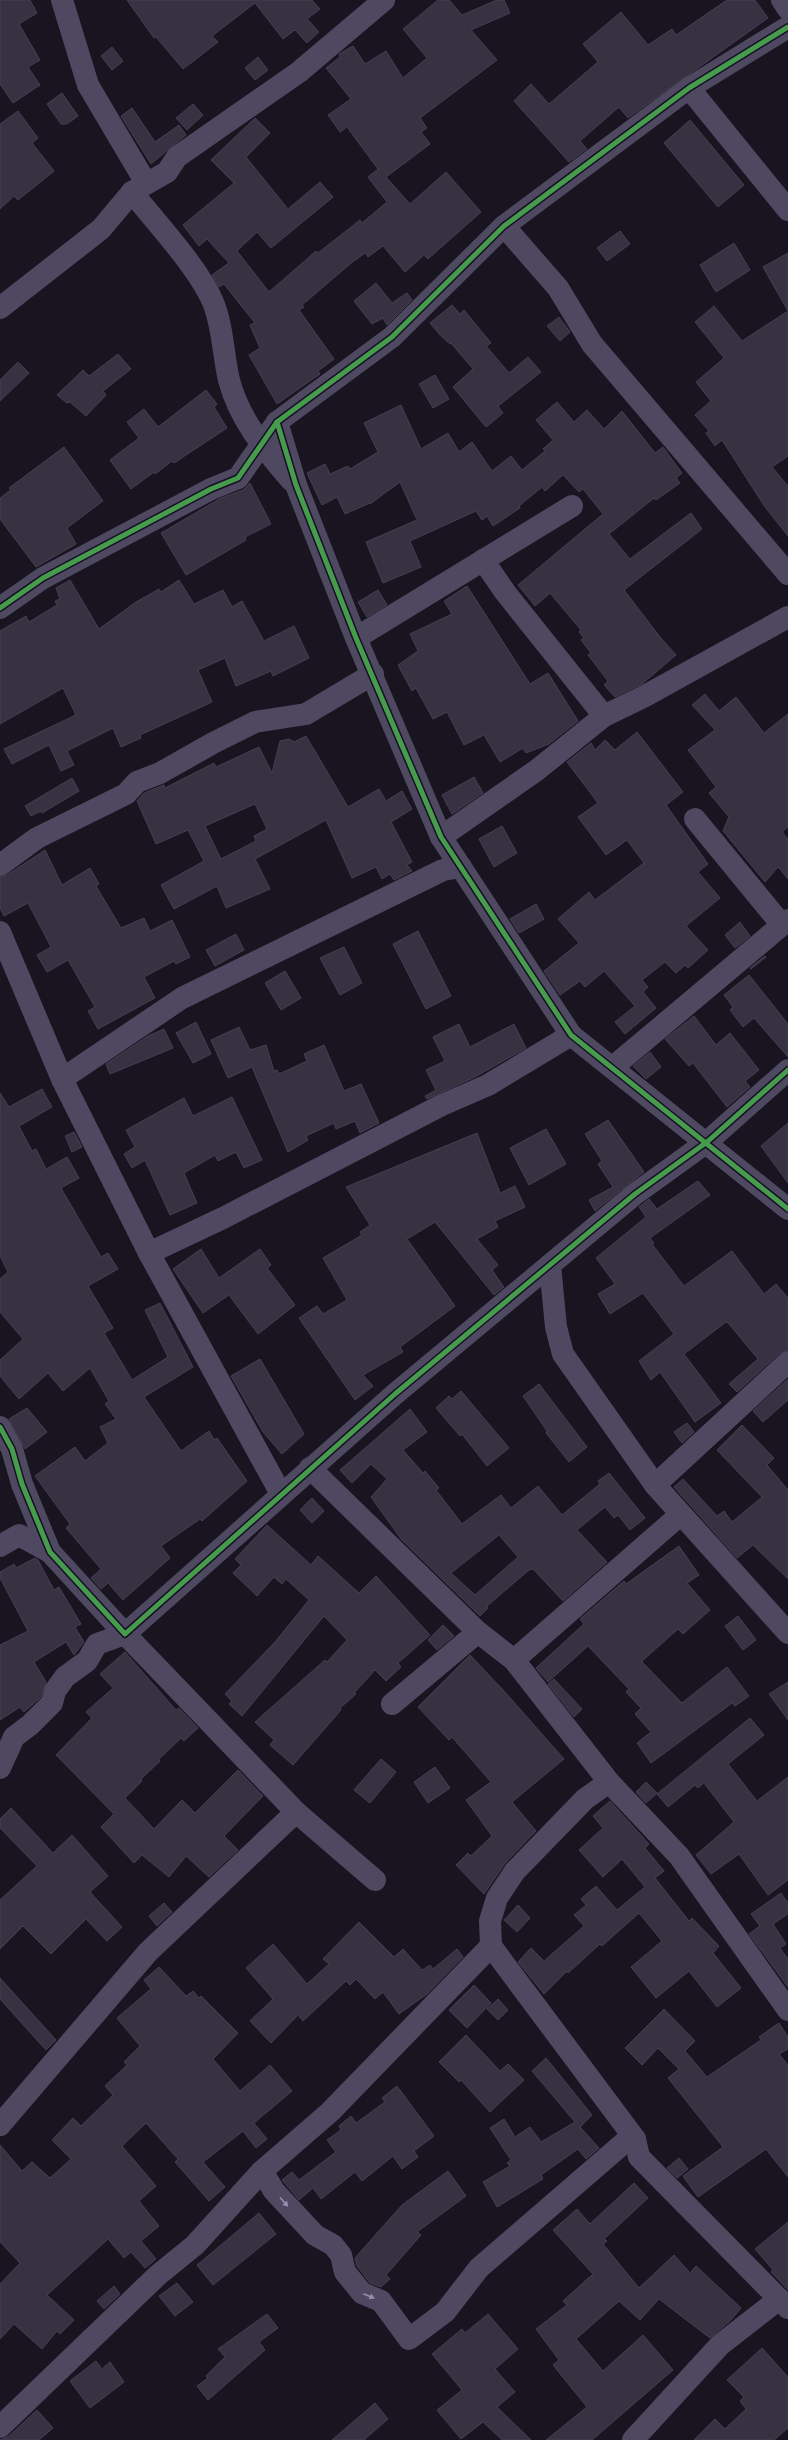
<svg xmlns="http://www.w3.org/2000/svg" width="788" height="2440" font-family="Cabin,sans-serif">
<rect width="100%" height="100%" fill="#181420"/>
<g fill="#373242" stroke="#453f53" fill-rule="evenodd">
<polygon points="0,0 30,0 37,13 19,24 40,60 28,67 40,85 13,103 0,84"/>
<polygon points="127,0 312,0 320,9 307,19 319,32 307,43 295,30 283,39 255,3 212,36 218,42 183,69 156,37 154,38"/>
<polygon points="438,0 449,0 462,15 497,0 504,0 510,13 471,30 497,60 420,118 427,128 421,132 430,144 386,177 410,204 446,172 481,212 428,259 424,255 405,272 383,246 368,257 365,253 350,264 302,305 304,307 299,310 334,359 318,371 320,374 277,404 249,355 260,348 250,325 255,323 224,284 219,287 212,275 229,263 207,239 199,246 183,225 234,183 211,160 255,118 270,133 246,157 288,209 320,182 333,197 271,248 257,232 237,251 269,292 316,251 318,253 360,220 362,223 387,202 368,177 378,169 347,127 340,132 328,115 351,99 326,68 340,57 339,54 353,46 365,64 386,51 403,78 427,58 403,29"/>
<polygon points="727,0 755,0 768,18 628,118 619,107 580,141 587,149 569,162 514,101 531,84 549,104 598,62 583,44 621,12 648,45 672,29 676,35"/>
<polygon points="112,47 123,61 112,70 101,56"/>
<polygon points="258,57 268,70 255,80 245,68"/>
<polygon points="62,93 78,116 67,124 61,124 47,104"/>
<polygon points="193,104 203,115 187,130 176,118"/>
<polygon points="132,108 155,142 179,125 186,135 151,164 121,116"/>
<polygon points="18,111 38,138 32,143 54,171 18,200 14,196 0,209 0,124"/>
<polygon points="690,120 744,185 718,207 664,143"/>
<polygon points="620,231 630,244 607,261 597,248"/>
<polygon points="734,243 750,270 716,292 700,265"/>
<polygon points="788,253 788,456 772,467 788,486 788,536 765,507 722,440 715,446 706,433 709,431 695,415 711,401 696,382 724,358 695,322 714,306 742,341 788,311 763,267"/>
<polygon points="376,283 392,303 407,293 412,300 387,325 383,318 372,324 354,301"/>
<polygon points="452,305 460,314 464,310 491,343 486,346 509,373 528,357 541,372 498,406 503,413 486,427 453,387 473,369 451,343 450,344 440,335 430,323"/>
<polygon points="559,317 570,332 560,341 547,326"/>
<polygon points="118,354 131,369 103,391 106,395 86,416 70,402 67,403 57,395 83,370 89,376"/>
<polygon points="18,362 29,373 0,401 0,380"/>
<polygon points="435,375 449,399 433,408 419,384"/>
<polygon points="206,390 217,404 214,407 227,428 174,463 172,461 155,474 154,472 131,489 110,460 139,438 127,422 144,409 158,427"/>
<polygon points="557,402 574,422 587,410 604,429 622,411 655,453 663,447 682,473 676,478 680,483 656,500 654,498 609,534 630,559 691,513 702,529 624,590 660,637 676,655 642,684 615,697 604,685 608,681 588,655 591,653 581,640 584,638 579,632 581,630 550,593 535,606 518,585 603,514 583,489 579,492 563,475 545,491 542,487 519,506 520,508 493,526 487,516 482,520 476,511 410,541 421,567 383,583 366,542 417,520 400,482 370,504 370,503 345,514 337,497 322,505 307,473 325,464 330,474 348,466 350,469 378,452 364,423 401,405 421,449 448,433 459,452 472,442 492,471 511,456 522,470 545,451 543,449 553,440 536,420"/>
<polygon points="64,447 103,501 67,528 76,544 36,567 0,519 0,498 11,490 9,488"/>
<polygon points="250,483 271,524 245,537 246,540 186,575 161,533 221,498 243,490"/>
<polygon points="70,580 99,629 136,602 159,589 161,592 179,580 194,604 223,590 232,607 242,601 264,641 294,626 309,658 273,676 271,671 236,686 225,658 198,670 212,702 140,735 141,738 121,747 113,728 67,751 74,765 61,771 49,745 12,764 4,749 76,715 63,688 0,724 0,631 26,616 29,622 57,605 55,601 60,599 56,588"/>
<polygon points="467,586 530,684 548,673 578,721 549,744 526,753 523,748 500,762 484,735 464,745 447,712 433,719 416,688 412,691 398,665 418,651 410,634 452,614 444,601"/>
<polygon points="378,590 387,605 367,617 358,602"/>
<polygon points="705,694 719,711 736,697 764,733 788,714 788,827 782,832 788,839 788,879 778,867 765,882 723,831 729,817 709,793 716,787 688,750 715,730 692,705"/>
<polygon points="637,732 683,792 666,805 708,864 698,872 720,898 686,926 708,950 688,968 685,965 676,973 665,962 642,980 648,987 643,992 656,1008 625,1034 615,1022 635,1006 604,971 585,987 580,981 560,995 544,971 579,943 558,919 589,892 595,900 644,863 627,840 606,855 578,817 598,803 567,762 591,743 595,750 605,740 615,750"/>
<path d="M306 736 348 807 379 789 386 801 402 791 412 809 391 822 412 862 407 865 412 871 394 880 390 874 382 879 376 867 352 878 326 820 255 859 270 889 226 908 217 886 174 909 161 885 204 861 188 830 156 844 137 801 144 793 164 785 165 788 214 763 216 767 259 747 272 773 280 741 289 739 294 742ZM255 804 267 829 254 836 256 841 221 859 205 826Z"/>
<polygon points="474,777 483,793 452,814 442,795"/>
<polygon points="72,778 79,791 42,813 41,811 31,816 25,806"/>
<polygon points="502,826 517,853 494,867 479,839"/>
<polygon points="45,850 62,885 90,868 99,884 96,886 121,928 144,918 150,931 172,920 190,957 176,964 174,961 144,977 155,998 98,1029 88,1011 95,1007 68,960 47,972 37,955 51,947 28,903 4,916 0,908 0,877 7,875"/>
<polygon points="536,904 544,919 519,933 510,919"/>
<polygon points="740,922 750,936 735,948 725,935"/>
<polygon points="418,931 451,996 426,1009 393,944"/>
<polygon points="236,934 244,950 215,966 206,950"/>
<polygon points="344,947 362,983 340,995 320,958"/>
<polygon points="765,956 766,957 751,969 750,968"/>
<polygon points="285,971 301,998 281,1010 265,983"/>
<polygon points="749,975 788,1024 788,1057 754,1018 743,1027 730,1010 733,1007 724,995"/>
<polygon points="694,1016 716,1045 730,1033 759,1070 745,1081 750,1087 727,1107 693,1063 689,1066 665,1039"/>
<polygon points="196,1022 211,1054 193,1063 176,1033"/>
<polygon points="459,1024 470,1047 514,1024 526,1048 475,1077 427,1099 425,1096 436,1090 426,1070 445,1061 433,1037"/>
<polygon points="239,1027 250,1050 266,1045 274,1071 277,1070 279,1074 307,1061 304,1054 324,1045 344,1091 361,1084 379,1123 360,1133 355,1121 336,1129 334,1123 306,1136 308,1140 288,1152 252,1067 228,1078 211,1040"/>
<polygon points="164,1029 173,1048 110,1074 106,1064 148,1036"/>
<polygon points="650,1052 661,1067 646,1079 633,1066"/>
<polygon points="42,1089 52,1107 19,1126 32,1151 36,1149 46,1169 67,1157 79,1178 61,1188 101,1257 108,1253 118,1269 88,1286 113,1328 104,1333 132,1380 168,1357 145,1310 160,1303 193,1367 144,1397 181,1451 209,1431 214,1440 217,1438 247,1481 202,1521 200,1519 161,1546 170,1558 123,1600 108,1583 101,1589 91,1578 101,1569 66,1528 70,1524 35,1476 75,1447 85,1461 108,1443 100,1427 116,1419 105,1404 109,1401 90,1368 63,1391 48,1373 19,1399 0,1376 0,1360 23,1339 0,1312 0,1279 8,1272 0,1256 0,1093 9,1107"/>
<polygon points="232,1097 262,1160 244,1168 236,1152 218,1161 215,1155 184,1173 197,1203 170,1215 145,1160 132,1168 124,1154 135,1147 126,1130 184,1098 193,1116"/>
<polygon points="608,1120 644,1172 595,1211 589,1200 613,1187 598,1164 602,1161 585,1134"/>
<polygon points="788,1123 788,1183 761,1146"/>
<polygon points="546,1129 566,1164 529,1185 510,1148"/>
<polygon points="74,1132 82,1147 72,1152 65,1136"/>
<polygon points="477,1133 500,1193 515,1186 525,1207 495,1221 498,1227 477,1239 498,1265 492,1270 504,1287 494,1295 435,1222 407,1239 455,1306 400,1347 403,1352 363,1375 373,1386 355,1400 299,1318 317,1306 323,1314 347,1300 323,1258 362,1235 360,1232 370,1225 346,1187"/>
<polygon points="698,1181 710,1195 650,1238 654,1243 652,1244 684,1286 732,1251 764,1294 776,1284 788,1298 788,1350 780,1353 737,1392 729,1384 758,1359 729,1324 726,1322 684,1354 721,1403 695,1422 660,1372 651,1380 639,1361 674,1334 643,1293 610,1314 598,1294 615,1284 596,1258 646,1217 639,1207 643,1204 649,1199 657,1209"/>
<polygon points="201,1249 219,1278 260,1249 271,1265 267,1268 295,1305 258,1334 229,1295 203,1313 173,1269"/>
<polygon points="260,1359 304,1434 282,1454 263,1432 231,1376"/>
<polygon points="788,1379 788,1400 763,1422 753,1411"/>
<polygon points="539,1384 587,1447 569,1462 546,1433 547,1431 523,1396"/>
<polygon points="461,1391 509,1448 487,1466 462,1434 460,1436 436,1408 449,1396 452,1399"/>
<polygon points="27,1408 47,1432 25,1449 9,1419"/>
<path d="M410 1409 427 1432 403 1450 423 1473 425 1471 439 1488 436 1490 462 1524 501 1495 511 1508 538 1486 562 1515 600 1484 598 1481 609 1473 645 1518 630 1530 618 1515 614 1518 605 1507 577 1530 607 1562 563 1601 533 1569 529 1570 487 1606 488 1608 480 1616 401 1539 371 1497 387 1479 371 1464 352 1483 340 1470ZM499 1535 518 1557 475 1595 451 1573Z"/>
<polygon points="687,1423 694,1432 682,1443 674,1432"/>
<polygon points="742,1425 774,1458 767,1465 788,1490 788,1579 753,1545 737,1558 674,1487 683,1479 717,1516 724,1511 732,1522 762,1497 717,1450"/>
<polygon points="312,1498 324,1511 312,1523 300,1510"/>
<polygon points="267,1525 311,1565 318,1556 359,1593 376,1576 430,1635 398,1663 401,1667 386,1681 375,1670 354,1693 356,1694 340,1708 341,1710 293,1765 270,1745 274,1740 255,1722 325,1660 327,1662 347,1640 324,1616 242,1716 229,1704 232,1701 225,1694 275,1642 309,1600 286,1579 282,1584 274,1577 257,1596 233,1573 241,1565 235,1559"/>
<polygon points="679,1546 699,1575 687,1583 710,1610 683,1634 678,1629 642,1661 643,1663 682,1703 727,1667 749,1696 735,1706 732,1703 651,1763 637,1743 651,1732 635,1714 641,1708 626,1692 629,1689 588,1646 548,1682 536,1668 584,1624 580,1619 624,1581 626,1584"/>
<polygon points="35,1558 38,1560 54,1590 59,1587 81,1624 75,1627 84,1642 74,1655 66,1642 34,1662 46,1682 41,1697 24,1712 20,1707 0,1720 0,1645 28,1631 0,1578 0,1572 14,1564 16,1568"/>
<polygon points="738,1616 756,1640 743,1650 725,1626"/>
<polygon points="443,1625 454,1636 437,1650 428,1640"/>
<polygon points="125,1652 176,1710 179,1708 198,1728 184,1741 181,1738 158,1760 160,1761 141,1779 142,1781 125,1798 154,1829 182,1800 195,1813 238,1770 263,1796 224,1836 238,1850 209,1877 186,1856 169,1877 142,1855 134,1863 101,1827 114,1814 56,1755 92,1718 86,1712 113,1688 100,1674"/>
<polygon points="470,1655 504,1691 564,1759 512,1802 536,1831 506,1862 484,1894 456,1865 468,1853 471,1856 492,1836 466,1800 491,1782 452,1737 449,1740 418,1707"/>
<polygon points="554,1679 582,1709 574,1717 548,1684"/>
<polygon points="788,1682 788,1720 769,1694"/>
<polygon points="750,1718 764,1735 728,1764 757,1801 788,1777 788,1880 768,1895 739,1854 711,1874 696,1855 734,1822 704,1783 698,1788 695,1785 668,1807 657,1794"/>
<polygon points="381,1759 396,1772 370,1803 354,1790"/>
<polygon points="435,1767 450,1788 428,1803 414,1782"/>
<polygon points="646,1782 657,1793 646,1803 636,1792"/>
<polygon points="610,1801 649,1844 645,1848 664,1871 655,1878 689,1921 692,1918 719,1946 713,1953 741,1988 717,2007 689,1971 656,1998 631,1967 662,1941 639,1913 602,1946 600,1944 568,1973 567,1971 544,1994 518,1962 531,1948 544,1961 584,1926 574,1915 586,1905 581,1899 596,1886 617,1910 645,1887 622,1859 603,1877 579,1850 603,1828 593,1816"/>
<polygon points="11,1808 53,1853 72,1835 108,1876 90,1892 122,1927 107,1941 86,1919 51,1954 23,1926 0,1949 0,1900 37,1866 0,1828 0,1819"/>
<polygon points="781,1893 788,1903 788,1914 773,1924 786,1944 780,1948 788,1959 788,1987 749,1934 760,1926 751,1914"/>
<polygon points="164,1903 172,1912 157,1926 149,1916"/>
<polygon points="518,1905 530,1918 517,1932 504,1920"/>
<polygon points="359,1922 394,1957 403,1949 422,1970 430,1965 433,1969 457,1949 463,1957 427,1994 399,2014 383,1992 375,1999 356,1979 350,1985 346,1981 303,2021 298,2015 271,2043 250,2021 273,1999 246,1968 273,1944 307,1984 329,1964 323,1959"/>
<polygon points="159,1967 186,1996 193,1991 199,1998 201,1996 238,2033 213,2059 240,2091 270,2065 292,2091 254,2123 267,2139 256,2148 243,2131 203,2162 225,2187 209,2201 175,2162 178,2159 146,2123 122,2146 156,2186 139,2201 159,2226 141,2241 156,2259 145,2268 131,2252 124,2258 108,2239 47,2295 74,2320 60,2334 57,2331 42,2349 14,2324 0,2339 0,2284 20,2263 0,2242 0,2145 22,2171 32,2162 50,2178 71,2159 52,2140 73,2118 81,2126 113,2095 105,2086 127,2065 124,2062 140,2046 117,2018 151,1989 144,1980"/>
<polygon points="0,1978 56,2040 46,2050 0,1999"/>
<polygon points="474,1985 491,2003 467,2028 449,2010"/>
<polygon points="498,1999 508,2010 498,2020 487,2009"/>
<polygon points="664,2009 695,2041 685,2051 707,2077 761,2040 759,2037 779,2023 788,2037 788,2049 779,2054 788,2065 788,2177 766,2149 698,2197 683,2176 723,2147 668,2078 679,2069 658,2048 642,2065 625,2048"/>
<polygon points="466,2035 500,2071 508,2064 524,2080 490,2112 461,2080 459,2082 439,2062"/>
<polygon points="546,2058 592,2115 580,2127 599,2148 586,2159 578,2149 541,2175 543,2179 497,2207 483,2182 510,2166 507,2163 511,2160 490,2128 504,2119 515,2137 530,2127 541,2142 575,2122 532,2071"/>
<polygon points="397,2086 434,2136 414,2151 418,2157 402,2169 393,2156 362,2181 355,2172 321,2199 313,2188 299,2200 282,2180 292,2172 299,2180 336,2152 327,2140 341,2130 339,2126 351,2116 356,2123 385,2102 382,2098"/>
<polygon points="679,2158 688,2169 677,2178 667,2168"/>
<polygon points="448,2171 466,2196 417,2232 421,2235 386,2275 390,2279 381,2287 370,2283 357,2266 355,2258 402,2205"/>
<polygon points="634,2183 648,2198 604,2239 607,2241 603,2244 639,2288 674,2255 690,2273 696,2266 741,2308 730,2321 710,2338 659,2299 640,2320 619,2301 576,2339 603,2371 643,2335 673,2370 592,2440 546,2440 587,2407 553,2365 559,2360 536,2329 567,2305 563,2301 593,2274 553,2230 577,2209 590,2224"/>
<polygon points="259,2213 276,2234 213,2285 197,2265"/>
<polygon points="788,2222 788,2290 771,2272 773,2270 755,2249"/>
<polygon points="177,2283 193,2302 175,2316 159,2296"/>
<polygon points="114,2286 120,2294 104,2309 97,2301"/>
<polygon points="267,2314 278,2328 259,2342 265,2350 208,2400 197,2386 208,2378 206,2376 225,2357 218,2349"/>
<polygon points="488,2314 518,2349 495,2369 515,2392 497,2407 531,2440 502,2440 483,2422 461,2439 437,2410 462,2390 432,2354 462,2329 465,2333"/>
<polygon points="762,2348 788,2377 788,2428 774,2440 694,2440 715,2419 725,2429 746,2409 740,2401 744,2397 727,2380"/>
<polygon points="96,2361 102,2369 110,2362 124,2382 90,2408 70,2381"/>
<polygon points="375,2403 388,2419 364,2440 332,2440"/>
<polygon points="37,2410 53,2428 39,2440 0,2440 9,2436"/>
</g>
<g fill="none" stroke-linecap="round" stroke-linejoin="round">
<g stroke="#4e4961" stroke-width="22">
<polyline points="62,0 88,85 146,183"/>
<polyline points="782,0 788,9"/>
<polyline points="689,88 788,210"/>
<path d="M132 192C157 224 198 267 213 302 223 326 223 355 229 380 239 419 265 450 291 480"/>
<polyline points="504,226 558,288 592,344 788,574"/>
<polyline points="0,308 101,229 132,192 167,172 177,157 299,72 384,0"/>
<polyline points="277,422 296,485 356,638 441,837 571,1035 788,1209"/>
<polyline points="483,560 505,592 604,716 645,696 788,617"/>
<polyline points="0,608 43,578 211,489 238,478 277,422 392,337 504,226 689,88 788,27"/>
<polyline points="356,638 572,506"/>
<polyline points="695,819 782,925"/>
<polyline points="441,837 537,770 604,716"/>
<polyline points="0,865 37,838 126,794 137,782 160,773 213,743 255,722 306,714 373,674"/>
<polyline points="0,932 62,1079 149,1253 281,1494"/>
<polyline points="613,1067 788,920"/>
<polyline points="62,1079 182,998 443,870 461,867"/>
<polyline points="149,1253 223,1218 442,1105 488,1085 571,1035"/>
<polyline points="550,1265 556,1327 563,1354 655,1485 788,1633"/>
<polyline points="0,1427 12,1449 22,1484 50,1552 125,1634 395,1394 635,1194 707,1142 788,1070"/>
<polyline points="310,1468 478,1632 514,1660 609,1782 679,1856 788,2010"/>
<polyline points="655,1485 788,1362"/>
<polyline points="0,1546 19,1535 50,1552"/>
<polyline points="514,1660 680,1515"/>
<polyline points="392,1704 478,1632"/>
<polyline points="0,1768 14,1737 30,1725 52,1703 55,1691 65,1677 87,1661 97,1644 125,1634 296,1812 375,1880"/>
<polyline points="609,1782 585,1799 515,1871 497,1898 490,1921 491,1946 635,2139 639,2157 788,2308"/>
<polyline points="0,2125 148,1952 296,1812"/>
<polyline points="262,2171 274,2191 315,2235 333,2245 341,2255 345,2272 362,2293 381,2301 409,2339 445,2312 479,2268 626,2141 635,2139"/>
<polyline points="0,2427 158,2275 195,2245 262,2171 330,2112 491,1946"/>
<polyline points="633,2440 720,2345 779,2299"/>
</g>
<g stroke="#160f25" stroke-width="8">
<g id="cycleway">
<polyline points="277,422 296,485 356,638 441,837 571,1035 788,1209"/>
<polyline points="0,608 43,578 211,489 238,478 277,422 392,337 504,226 689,88 788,27"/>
<polyline points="0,1427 12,1449 22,1484 50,1552 125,1634 395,1394 635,1194 707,1142 788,1070"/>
</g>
</g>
<use href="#cycleway" stroke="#469c4c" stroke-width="5"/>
</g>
<defs><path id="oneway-solid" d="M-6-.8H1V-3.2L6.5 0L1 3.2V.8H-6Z"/></defs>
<g fill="#968eb0">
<use href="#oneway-solid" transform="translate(284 2202) rotate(48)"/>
<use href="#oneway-solid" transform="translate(369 2296) rotate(23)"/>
</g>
</svg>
